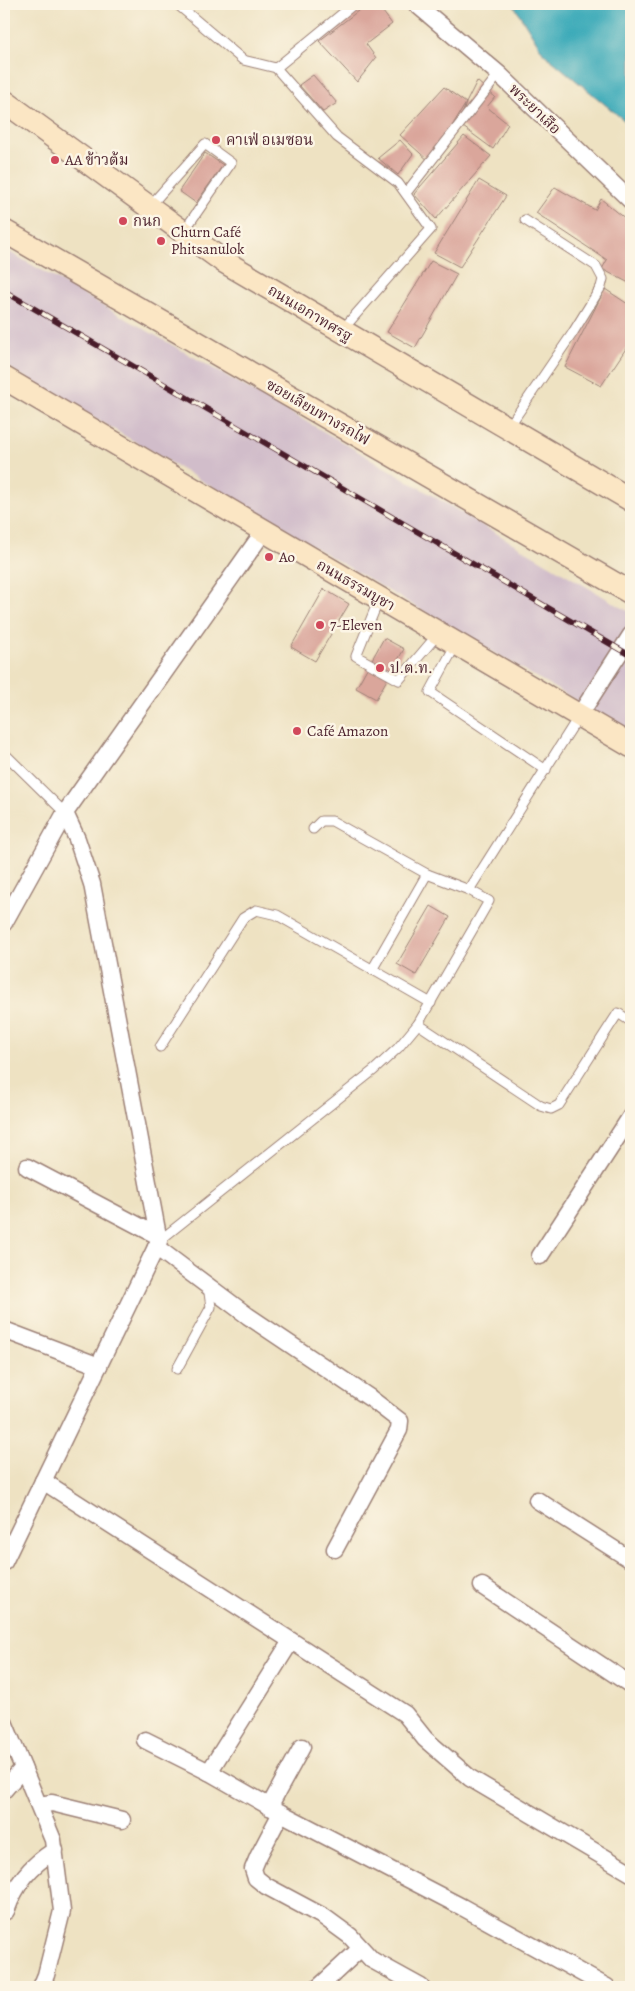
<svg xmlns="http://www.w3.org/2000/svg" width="635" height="1991" font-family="Alegreya,'Noto Serif Thai',serif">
<rect width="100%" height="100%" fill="#fcf5e5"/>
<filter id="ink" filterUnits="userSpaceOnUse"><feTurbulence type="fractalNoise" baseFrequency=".02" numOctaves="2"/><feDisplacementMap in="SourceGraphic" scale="10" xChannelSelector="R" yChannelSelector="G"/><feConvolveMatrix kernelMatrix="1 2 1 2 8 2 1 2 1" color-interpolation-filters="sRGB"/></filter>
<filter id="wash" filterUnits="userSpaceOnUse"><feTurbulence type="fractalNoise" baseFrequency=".0096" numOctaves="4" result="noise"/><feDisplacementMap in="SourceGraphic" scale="20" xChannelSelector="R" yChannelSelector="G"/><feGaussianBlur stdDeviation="1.12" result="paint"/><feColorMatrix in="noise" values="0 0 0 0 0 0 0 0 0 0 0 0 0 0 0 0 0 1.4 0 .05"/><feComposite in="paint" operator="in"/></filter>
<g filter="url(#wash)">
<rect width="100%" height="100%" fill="#eee2c2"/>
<polygon fill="#d1bdca" points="4,249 337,439 631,613 631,733 4,365"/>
<polygon fill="#3cabb9" stroke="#436572" points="513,4 631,4 631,126 544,54"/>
<g id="blocks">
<g fill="#daa69b">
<polygon points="367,4 377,4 392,24 366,44 376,58 357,82 319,41"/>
<polygon points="313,75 337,103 323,112 299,85"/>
<polygon points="477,81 495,97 487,107 508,124 493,149 459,124 466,103"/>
<polygon points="444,87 466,103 430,162 400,135"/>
<polygon points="464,136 491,156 436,219 414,194"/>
<polygon points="400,140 413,154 398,175 378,158"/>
<polygon points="205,153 223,165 196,203 179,191"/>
<polygon points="479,180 506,196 460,267 434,253"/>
<polygon points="555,187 595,210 601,199 631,223 631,284 602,269 607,260 536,213"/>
<polygon points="431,261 457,274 415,348 387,332"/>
<polygon points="605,289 631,306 631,341 601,386 565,367"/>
<polygon points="324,589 349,604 315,661 291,647"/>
<polygon points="384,638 404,649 376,699 356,688"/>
<polygon points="431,906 450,917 416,975 397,964"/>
</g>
</g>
</g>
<g filter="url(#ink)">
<use href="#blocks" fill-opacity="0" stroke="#9c8076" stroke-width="1"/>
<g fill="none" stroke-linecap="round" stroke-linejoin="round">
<g stroke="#9c8076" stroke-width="11">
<g id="lane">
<polyline points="177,4 243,60 276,68 337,137 398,183 431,229 343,329"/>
<polyline points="276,68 354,4"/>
<polyline points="406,193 499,74"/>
<polyline points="149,207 205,144 231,163 184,231"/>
<polyline points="508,428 572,334 601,287 603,279 596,266 525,220"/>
<polyline points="379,599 356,656 399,680 438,634"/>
<polyline points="456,644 430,692 546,770"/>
<polyline points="4,753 65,813"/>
<polyline points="313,829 321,821 332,821 427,874 469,890"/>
<polyline points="372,970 427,874"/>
<polyline points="418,1024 541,1106 551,1109 559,1105 618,1013 630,1021 631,1019"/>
<polyline points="160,1047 243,918 256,910 277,915 431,1003"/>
<polyline points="159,1241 374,1070 398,1048 418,1024 489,901 469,890 579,716"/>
<polyline points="177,1369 211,1307 208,1286"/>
</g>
</g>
<g stroke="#9c8076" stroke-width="19">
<g id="street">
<polyline points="416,4 499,74 631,201"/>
<polyline points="579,716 631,635"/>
<polyline points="4,923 65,813 264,531"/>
<polyline points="27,1167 158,1236"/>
<polyline points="156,1247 248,1316 370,1398 400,1421 399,1430 335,1549"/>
<polyline points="540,1256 631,1116"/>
<polyline points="4,1330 99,1366"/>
<polyline points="43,1481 405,1714 425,1739 470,1778 631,1873"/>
<polyline points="537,1500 631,1560"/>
<polyline points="4,1562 159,1241 92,884 77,839 65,813"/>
<polyline points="482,1586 631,1685"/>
<polyline points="291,1641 209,1772 281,1813 462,1907 607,1987"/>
<polyline points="4,1722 53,1840 62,1911 46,1975 41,1987"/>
<polyline points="145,1740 209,1772"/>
<polyline points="4,1790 23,1768"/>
<polyline points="39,1805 52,1803 122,1820"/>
<polyline points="269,1807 302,1747"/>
<polyline points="281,1813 258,1857 253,1869 256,1878 266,1886 324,1917 350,1936 372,1960 421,1987"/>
<path d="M6 1911C16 1883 30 1866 55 1850"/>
<polyline points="319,1987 360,1949"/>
</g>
</g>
<g stroke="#9c8076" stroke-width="25">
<g id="secondary">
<polyline points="4,101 223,261 631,500"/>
<polyline points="4,231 631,593"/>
<polyline points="4,378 631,746"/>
</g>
</g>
<use href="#lane" stroke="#fff" stroke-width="9"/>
<use href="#street" stroke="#fff" stroke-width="16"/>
<use href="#secondary" stroke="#fbe6c4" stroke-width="22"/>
<g stroke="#4a1f2b" stroke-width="5.5">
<polyline id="rail" points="4,291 631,656"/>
</g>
<use href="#rail" stroke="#fcf5e5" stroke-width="4" stroke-dasharray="11" stroke-linecap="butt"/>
</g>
</g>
<g fill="#d1495b" stroke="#fcf5e5" stroke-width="2">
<circle cx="216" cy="140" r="5"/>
<circle cx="55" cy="160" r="5"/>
<circle cx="123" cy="221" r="5"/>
<circle cx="161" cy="241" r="5"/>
<circle cx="269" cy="557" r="5"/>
<circle cx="320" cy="625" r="5"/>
<circle cx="380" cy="668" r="5"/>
<circle cx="297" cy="731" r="5"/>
</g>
<g text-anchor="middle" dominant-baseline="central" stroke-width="5" stroke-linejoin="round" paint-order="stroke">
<g font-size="15" fill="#4a1f2b" stroke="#fcf5e5">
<text transform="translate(535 109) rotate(44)">พระยาเสือ</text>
<text transform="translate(310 313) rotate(31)">ถนนเอกาทศรฐ</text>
<text transform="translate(318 412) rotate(30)">ซอยเลียบทางรถไฟ</text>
<text transform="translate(356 585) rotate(30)">ถนนธรรมบูชา</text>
</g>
<g font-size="15" fill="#4a1f2b" stroke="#fcf5e5" text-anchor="start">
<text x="226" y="140">คาเฟ่ อเมซอน</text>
<text x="65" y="160">AA ข้าวต้ม</text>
<text x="133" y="221">กนก</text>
<text x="171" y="232">Churn Café<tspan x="171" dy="17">Phitsanulok</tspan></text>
<text x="279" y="557">Ao</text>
<text x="330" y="625">7-Eleven</text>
<text x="390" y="668">ป.ต.ท.</text>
<text x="307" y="731">Café Amazon</text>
</g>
</g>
<rect width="635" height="1991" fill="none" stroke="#fcf5e5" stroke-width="20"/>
</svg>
